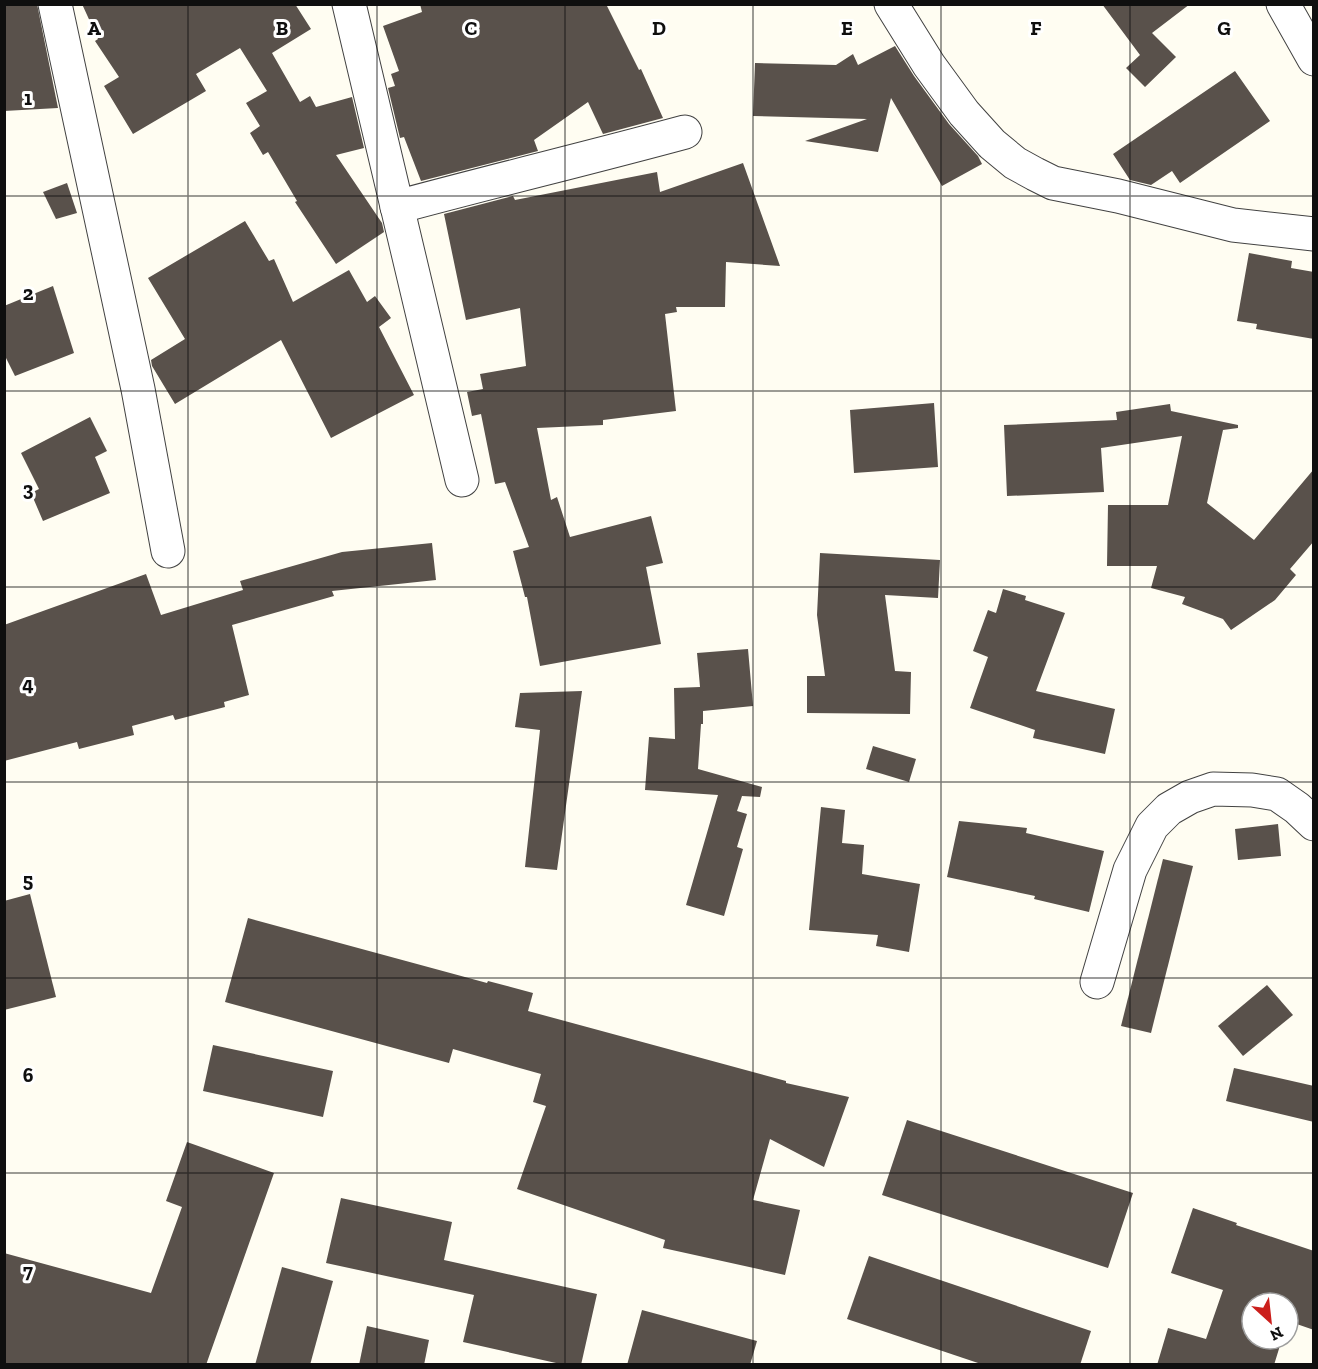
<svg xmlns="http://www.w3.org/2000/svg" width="1318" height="1369" font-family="'Zilla Slab',serif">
<rect width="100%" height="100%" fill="#fffdf2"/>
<g fill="#59514b">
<polygon points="4,4 37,4 58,108 4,111"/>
<polygon points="82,4 295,4 311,29 272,53 300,102 310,96 316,107 352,97 364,148 336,155 382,223 384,232 336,264 295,202 297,201 268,152 263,155 250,133 260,126 246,103 267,91 240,48 196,74 206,91 133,134 104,86 119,77 95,41 98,39"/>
<polygon points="420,4 606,4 639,70 641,69 663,118 603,134 588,102 534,140 538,151 421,181 404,137 400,138 388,88 395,86 391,74 399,71 383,26 422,12"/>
<polygon points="1102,4 1190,4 1152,33 1176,57 1145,87 1126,68 1140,55"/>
<polygon points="895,46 914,76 949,124 978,156 982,164 942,186 891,98 878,152 805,141 867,119 753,116 755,63 836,65 853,54 858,65"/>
<polygon points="1235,71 1270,121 1180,183 1172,171 1151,185 1130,180 1113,154"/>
<polygon points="743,163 780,266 726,262 725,307 676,307 677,312 665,314 676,411 603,420 603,425 537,428 551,500 557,497 570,537 651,516 663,563 646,567 661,644 540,666 527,597 525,597 513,551 529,547 505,482 495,484 481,414 472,416 467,392 483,389 480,374 526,366 520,308 466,320 444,214 513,196 515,200 657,172 660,192"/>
<polygon points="67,183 77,213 56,219 43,192"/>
<polygon points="245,221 269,261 274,259 293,302 349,270 367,302 375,296 391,318 379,327 414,395 331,438 281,340 175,404 152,366 151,360 185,339 148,278"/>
<polygon points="1249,253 1292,261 1291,268 1314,272 1314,339 1256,329 1257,324 1237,321"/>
<polygon points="53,286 74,353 15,376 4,354 4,306"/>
<polygon points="934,403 938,467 854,473 850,410"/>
<polygon points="1170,404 1171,411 1238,425 1238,428 1223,430 1207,503 1254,540 1314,469 1314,541 1290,569 1296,575 1275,600 1231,630 1223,619 1182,604 1185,597 1151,588 1157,566 1107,566 1108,505 1168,505 1182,436 1101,448 1104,492 1007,496 1004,425 1117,420 1116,412"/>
<polygon points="90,417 107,451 95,457 110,493 43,521 31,493 39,489 21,453"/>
<polygon points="432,543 436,580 332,591 334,596 232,625 249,695 224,702 225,707 175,720 173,715 132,726 134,735 79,749 77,742 4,761 4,625 146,574 161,615 243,590 240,581 342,552"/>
<polygon points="820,553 940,560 938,598 885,595 895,671 911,672 910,714 807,713 807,676 825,676 817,615"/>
<polygon points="1003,589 1026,596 1025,600 1065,613 1036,691 1115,709 1105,754 1033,738 1035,730 970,708 988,657 973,651 988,610 996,613"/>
<polygon points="748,649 753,706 703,711 703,724 701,724 698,769 762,787 760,797 742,796 737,811 747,814 737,847 743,849 724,916 686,905 718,795 645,790 649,737 675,739 674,688 700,687 697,653"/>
<polygon points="582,691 557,870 525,867 540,730 515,727 520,693"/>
<polygon points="873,746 916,759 909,782 866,769"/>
<polygon points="821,807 845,810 842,843 864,845 862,874 920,884 909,952 876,946 878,935 809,930"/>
<polygon points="959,821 1027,828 1026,833 1104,851 1089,912 1034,899 1035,896 947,877"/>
<polygon points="1278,824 1281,856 1238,860 1235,829"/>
<polygon points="1163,859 1193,866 1151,1033 1121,1026"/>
<polygon points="30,894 56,997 4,1010 4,901"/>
<polygon points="248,918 487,983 488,981 533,993 528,1011 786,1081 786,1083 849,1097 824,1167 770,1139 753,1200 800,1210 785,1275 663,1248 665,1240 517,1189 546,1106 533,1102 541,1074 453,1049 449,1063 225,1002"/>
<polygon points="1267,985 1293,1015 1243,1056 1218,1026"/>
<polygon points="213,1045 333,1071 323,1117 203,1091"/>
<polygon points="1234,1068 1314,1086 1314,1122 1226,1101"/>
<polygon points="907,1120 1133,1193 1108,1268 882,1195"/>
<polygon points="187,1142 274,1173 206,1365 4,1365 4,1253 151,1293 182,1207 166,1201"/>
<polygon points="341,1198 452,1222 444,1260 597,1294 581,1365 565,1365 463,1342 474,1295 326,1263"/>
<polygon points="1193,1208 1237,1223 1236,1225 1314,1251 1314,1330 1288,1321 1288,1303 1252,1303 1252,1339 1282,1339 1274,1365 1157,1365 1168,1328 1206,1339 1223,1290 1171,1273"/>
<polygon points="869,1256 1091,1331 1080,1365 984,1365 847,1319"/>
<polygon points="282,1267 333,1281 310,1365 255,1365"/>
<polygon points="642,1310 757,1341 750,1365 627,1365"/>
<polygon points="367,1326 429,1340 424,1365 359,1365"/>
</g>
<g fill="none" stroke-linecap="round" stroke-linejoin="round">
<g stroke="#424242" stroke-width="35">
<g id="minor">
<polyline points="55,4 138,389 168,551"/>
<polyline points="349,4 462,480"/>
<polyline points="891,4 929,65 964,113 992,144 1015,163 1035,174 1053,183 1118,196 1233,225 1314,234"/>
<polyline points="1283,4 1314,59"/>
<path d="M397 207C493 181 589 158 685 132"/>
<polyline points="1097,982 1130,870 1152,826 1169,809 1190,797 1213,789 1252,790 1277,794 1297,808 1314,824"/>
</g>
</g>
<use href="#minor" stroke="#fff" stroke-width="33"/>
</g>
<path fill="none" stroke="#0f0f0f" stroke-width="1.5" stroke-opacity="0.55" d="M188 4V1364M377 4V1364M565 4V1364M753 4V1364M941 4V1364M1130 4V1364M4 196H1314M4 391H1314M4 587H1314M4 782H1314M4 978H1314M4 1173H1314"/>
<g font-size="20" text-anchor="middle" font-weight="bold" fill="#0f0f0f" stroke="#fff" stroke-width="6" stroke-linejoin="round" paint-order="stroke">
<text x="94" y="35">A</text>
<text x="282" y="35">B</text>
<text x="471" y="35">C</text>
<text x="659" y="35">D</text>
<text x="847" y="35">E</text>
<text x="1036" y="35">F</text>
<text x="1224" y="35">G</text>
<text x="28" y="105">1</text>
<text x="28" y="300">2</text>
<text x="28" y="496">3</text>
<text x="28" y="691">4</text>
<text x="28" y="887">5</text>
<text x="28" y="1082">6</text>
<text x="28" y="1278">7</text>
</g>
<rect width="1318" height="1369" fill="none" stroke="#0f0f0f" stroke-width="12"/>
<g transform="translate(1270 1321) rotate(153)"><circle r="28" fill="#ffffff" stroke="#9f9f9f" stroke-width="1.5"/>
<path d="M0-4.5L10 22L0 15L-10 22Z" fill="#cb1f1c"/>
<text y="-9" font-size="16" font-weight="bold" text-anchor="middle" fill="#0f0f0f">N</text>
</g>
</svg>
